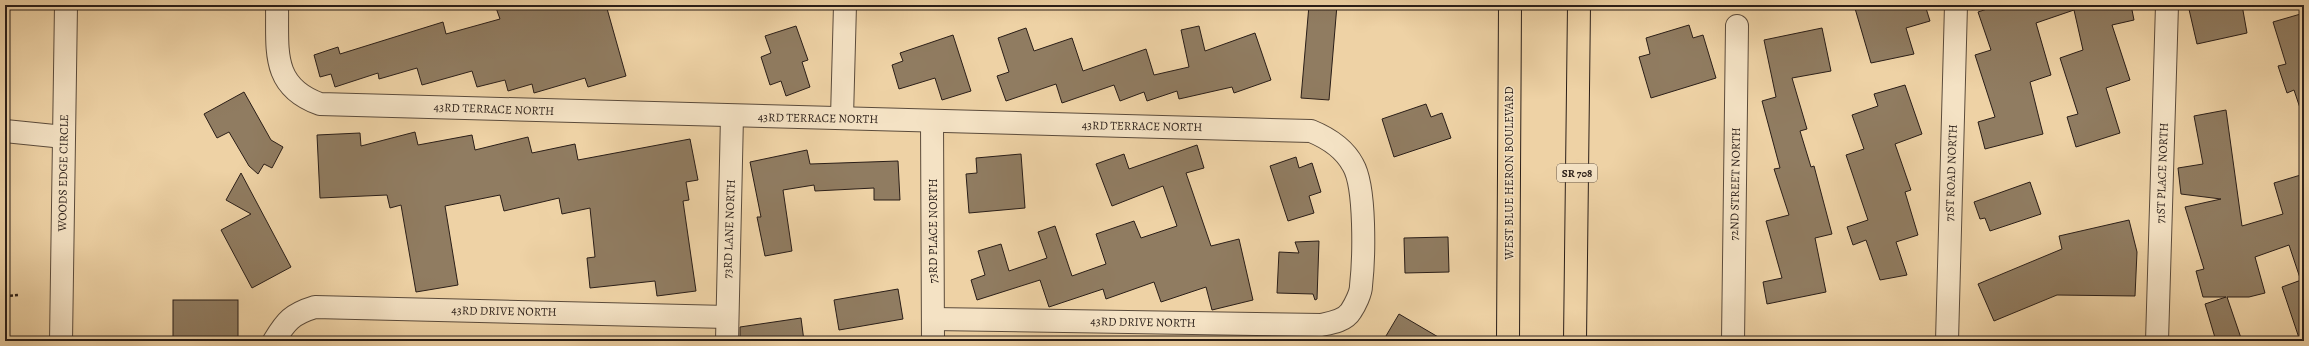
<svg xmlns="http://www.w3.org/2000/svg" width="2309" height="346" font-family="Alegreya,serif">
<rect width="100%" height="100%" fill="#eed2a5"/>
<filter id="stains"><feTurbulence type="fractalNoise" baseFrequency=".005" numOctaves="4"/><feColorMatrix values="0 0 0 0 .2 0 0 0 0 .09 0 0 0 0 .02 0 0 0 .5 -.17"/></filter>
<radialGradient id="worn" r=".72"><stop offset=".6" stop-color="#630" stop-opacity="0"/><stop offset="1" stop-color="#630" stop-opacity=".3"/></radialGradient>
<g fill="#907c61" stroke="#2a1e18">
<polygon points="495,5 606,5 626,76 588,87 585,78 534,93 532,84 508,91 505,80 477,87 472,71 422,85 417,68 379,79 378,73 335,87 331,74 320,77 314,55 338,47 340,54 443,22 446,34 500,19"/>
<polygon points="1309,5 1337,5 1329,100 1301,98"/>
<polygon points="1854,5 1925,5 1930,21 1906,28 1914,54 1871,63"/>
<polygon points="1999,5 2131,5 2134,20 2112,25 2130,80 2106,88 2120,133 2076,147 2067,117 2078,114 2060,58 2083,50 2074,10 2036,23 2051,75 2030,82 2043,134 1985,149 1978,122 1995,117 1975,55 1991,50 1978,12"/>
<polygon points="2188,5 2242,5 2247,33 2197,44"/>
<polygon points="2304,13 2304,107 2300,108 2294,90 2287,93 2278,66 2286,64 2273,22"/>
<polygon points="1689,25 1693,38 1703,35 1716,78 1651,98 1639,57 1650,54 1646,38"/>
<polygon points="796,26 808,60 802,62 810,87 786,96 781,81 770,85 761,57 771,53 765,36"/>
<polygon points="1199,26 1205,51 1255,33 1271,80 1234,93 1232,87 1179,99 1177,91 1147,101 1144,92 1120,101 1114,85 1062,103 1056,84 1006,101 997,76 1009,72 998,38 1026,28 1034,51 1072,38 1083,71 1146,49 1154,75 1189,67 1181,30"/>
<polygon points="1822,28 1831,71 1792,78 1807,129 1800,131 1811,167 1814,166 1832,234 1815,238 1826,292 1767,304 1763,282 1782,278 1766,221 1789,215 1774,169 1780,168 1762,101 1776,97 1764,40"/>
<polygon points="953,35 971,91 942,100 935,78 899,89 892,65 903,61 900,53"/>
<polygon points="1905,85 1922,134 1895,144 1911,190 1905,192 1918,235 1896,242 1907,275 1880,280 1866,240 1853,245 1847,227 1868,220 1846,155 1864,149 1852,115 1878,106 1874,94"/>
<polygon points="244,92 271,140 283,147 272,168 264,164 258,174 249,166 229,132 217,138 204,114"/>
<polygon points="1426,104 1431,117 1442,113 1451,138 1394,157 1382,119"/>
<polygon points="2226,110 2242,226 2283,214 2274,183 2304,174 2304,278 2300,278 2289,245 2255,257 2265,293 2249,297 2227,297 2242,341 2216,341 2205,304 2226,297 2203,297 2196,271 2204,269 2185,207 2221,199 2181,194 2178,168 2203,164 2194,116"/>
<polygon points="415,132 418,145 472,135 475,150 528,137 532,153 575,144 578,160 690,139 698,180 686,182 689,200 683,201 696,291 657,296 655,281 590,288 587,258 595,257 590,208 562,214 559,198 504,211 500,195 445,206 458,285 416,292 401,205 390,208 387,195 320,198 317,135 360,133 361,146"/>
<polygon points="1197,145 1204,168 1186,173 1211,246 1239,239 1253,300 1212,310 1206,287 1161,302 1154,282 1106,299 1103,289 1049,307 1040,280 977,300 971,280 985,275 978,251 1001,244 1009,271 1047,258 1038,232 1055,226 1072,276 1106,264 1096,234 1134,221 1141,238 1177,226 1163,186 1112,206 1096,164 1124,154 1129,169"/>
<polygon points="807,150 810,164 898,161 900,200 874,200 874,188 815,191 814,185 783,190 792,251 765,256 757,217 761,217 750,162"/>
<polygon points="1021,154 1025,208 969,213 966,174 977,173 976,158"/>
<polygon points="1296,157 1299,168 1312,163 1321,192 1309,196 1314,213 1288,221 1270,166"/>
<polygon points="241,173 291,267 252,288 221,230 251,214 226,200"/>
<polygon points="2030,182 2041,214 1990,231 1985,218 1980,219 1974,202"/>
<polygon points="2129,220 2137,252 2135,296 2057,295 1994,321 1978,284 2062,249 2059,236"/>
<polygon points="1448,237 1449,272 1405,273 1404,238"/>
<polygon points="1319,241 1317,299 1315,300 1313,294 1277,293 1279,252 1299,253 1295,242"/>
<polygon points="2304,279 2304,341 2300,341 2282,287"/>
<polygon points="898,289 903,319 839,330 834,300"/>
<rect x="173" y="300" width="65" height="41"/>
<polygon points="1399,314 1445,341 1383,341"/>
<polygon points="801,318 804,341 740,341 740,327"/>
</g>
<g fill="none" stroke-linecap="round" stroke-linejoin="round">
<g stroke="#5b4b3b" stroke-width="24">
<g id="street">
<path d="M277 5C278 49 270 86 320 104L1311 131C1328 138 1344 148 1353 165 1366 187 1364 259 1361 286 1361 293 1355 305 1351 311 1345 321 1331 323 1321 325L933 319"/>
<polyline points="842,117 845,5"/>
<polyline points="932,121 933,341"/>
<polyline points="5,131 64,137"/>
<polyline points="61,341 66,5"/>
<path d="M274 341C286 321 292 314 315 307L727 317"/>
<polyline points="727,341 732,116"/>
<polyline points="1733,341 1737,26"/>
<polyline points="1947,341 1956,5"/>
<polyline points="2157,341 2167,5"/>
</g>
</g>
<g stroke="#2a1e18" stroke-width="24">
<g id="highway">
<polyline points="1508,341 1510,5"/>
<polyline points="1575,341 1579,5"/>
</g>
</g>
<polyline stroke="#2a1e18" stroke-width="2.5" stroke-dasharray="3 2" stroke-linecap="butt" points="5,296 19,295"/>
<use href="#street" stroke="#f4e2c4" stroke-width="22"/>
<use href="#highway" stroke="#eed2a5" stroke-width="22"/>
</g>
<g text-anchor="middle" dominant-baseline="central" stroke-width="3" stroke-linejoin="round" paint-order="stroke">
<rect fill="#f4e2c4" stroke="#67594c" stroke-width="1" x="1557" y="164" width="40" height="18" rx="3"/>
<g font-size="11" font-weight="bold" fill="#2a1e18">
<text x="1577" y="173">SR 708</text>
</g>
<g font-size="12" fill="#2a1e18" stroke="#f4e2c4">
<text transform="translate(494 109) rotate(2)">43RD TERRACE NORTH</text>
<text transform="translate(818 118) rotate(1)">43RD TERRACE NORTH</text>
<text transform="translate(1142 126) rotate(1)">43RD TERRACE NORTH</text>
<text transform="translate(63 173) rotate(-89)">WOODS EDGE CIRCLE</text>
<text transform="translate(1509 173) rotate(-90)">WEST BLUE HERON BOULEVARD</text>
<text transform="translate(1951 173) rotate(-88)">71ST ROAD NORTH</text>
<text transform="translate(2162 173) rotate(-88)">71ST PLACE NORTH</text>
<text transform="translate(1735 184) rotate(-89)">72ND STREET NORTH</text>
<text transform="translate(729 229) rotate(-88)">73RD LANE NORTH</text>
<text transform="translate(933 231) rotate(-90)">73RD PLACE NORTH</text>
<text transform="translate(504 311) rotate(1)">43RD DRIVE NORTH</text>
<text transform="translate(1143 322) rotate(1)">43RD DRIVE NORTH</text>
</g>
</g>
<rect width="2309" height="346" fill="none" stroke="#eed2a5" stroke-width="20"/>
<rect x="6" y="6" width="2297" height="334" fill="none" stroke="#2a1e18" stroke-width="2"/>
<rect x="10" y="10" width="2289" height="326" fill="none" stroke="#2a1e18"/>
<rect width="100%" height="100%" filter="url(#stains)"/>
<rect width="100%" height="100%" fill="url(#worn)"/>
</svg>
